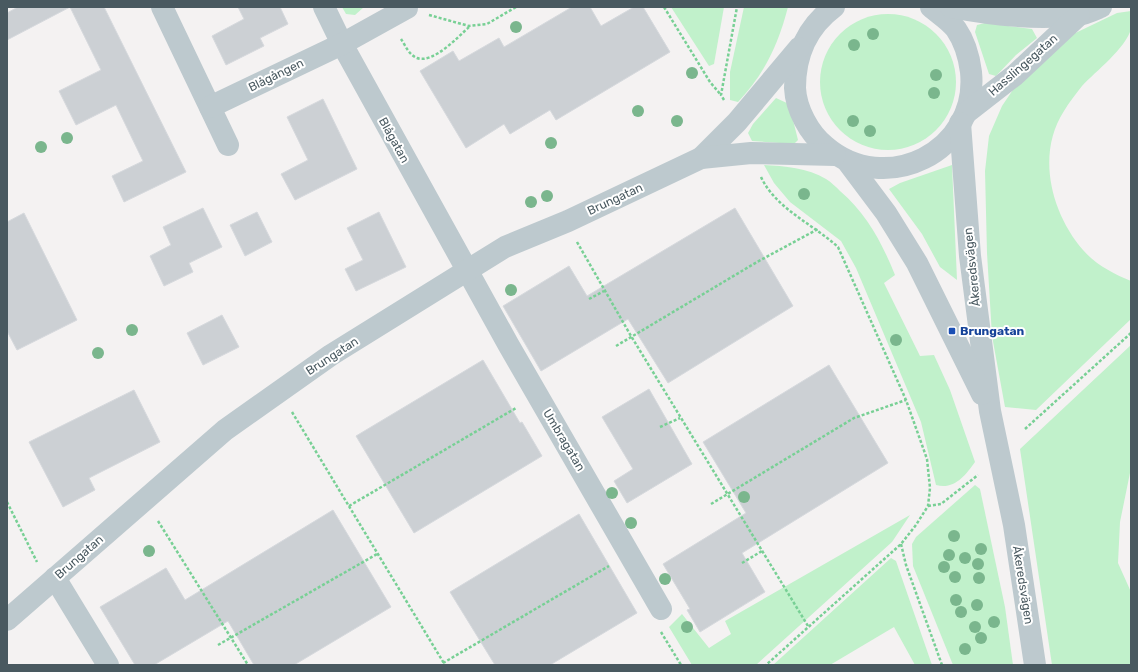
<svg xmlns="http://www.w3.org/2000/svg" width="1138" height="672" font-family="Rubik,sans-serif">
<rect width="100%" height="100%" fill="#f4f2f2"/>
<g fill="#c1f1cb">
<polygon points="342,7 364,7 355,15 346,14"/>
<polygon points="671,7 724,7 714,64 709,66"/>
<path d="M744 7H788C778 45 765 73 738 102L730 100V72Z"/>
<path d="M1131 11C1131 17 1132 24 1131 29 1126 48 1095 72 1082 86 1076 94 1069 102 1064 111 1036 154 1051 213 1083 250 1096 265 1114 274 1131 281V319L1036 410 1005 407 992 336 987 253 985 171 989 136 1002 106 1027 69 1065 38 1117 13Z"/>
<circle cx="888" cy="82" r="68"/>
<polygon points="985,23 1032,29 1037,38 1016,55 996,76 989,74 975,32 977,25"/>
<polygon points="776,98 789,104 798,140 794,144 752,141 748,133 753,124"/>
<path d="M764 165C784 166 808 168 826 179 831 182 836 187 840 191 867 214 882 243 895 275L884 283 920 356 934 355 950 390 975 462C965 476 954 490 936 485L921 422 856 268 841 241 790 202 774 183Z"/>
<polygon points="952,165 957,280 940,267 922,234 889,189 900,183"/>
<polygon points="1131,345 1131,468 1120,522 1118,563 1131,592 1131,665 1052,665 1020,449"/>
<polygon points="975,485 980,489 1005,607 1013,665 953,665 913,566 912,544 916,537"/>
<polygon points="910,515 892,542 756,665 692,665 669,627 682,614 709,648 731,634 725,621"/>
<polygon points="891,558 896,561 932,665 915,665 894,627 830,665 773,665"/>
</g>
<g fill="#ccd0d4" stroke="#d6d9dd">
<polygon points="18,7 104,7 186,172 124,202 112,176 143,161 116,105 76,125 59,91 101,70 70,7 7,40 7,13"/>
<polygon points="238,7 280,7 288,24 260,38 264,46 226,65 212,36 244,19"/>
<polygon points="572,7 590,7 601,26 634,7 643,7 670,52 556,120 550,110 510,134 504,124 466,148 420,71 453,51 459,61 499,38 504,47"/>
<polygon points="323,99 357,169 295,200 281,174 308,160 287,117"/>
<polygon points="203,208 222,247 189,263 193,272 164,286 150,256 171,245 163,227"/>
<polygon points="735,208 793,306 668,383 628,319 541,371 503,306 569,266 587,296"/>
<polygon points="257,212 272,242 245,256 230,225"/>
<polygon points="379,212 406,267 356,291 345,269 363,260 347,228"/>
<polygon points="24,213 77,320 17,350 7,331 7,222"/>
<polygon points="222,315 239,347 203,365 187,333"/>
<polygon points="483,360 520,423 522,422 542,456 414,533 356,436"/>
<polygon points="829,365 888,463 742,553 765,592 700,632 687,610 690,609 663,564 746,513 703,442"/>
<polygon points="649,389 692,464 627,503 614,481 633,469 602,417"/>
<polygon points="134,390 160,442 89,478 95,490 63,507 29,442"/>
<polygon points="333,510 391,607 294,665 254,665 228,621 154,665 135,665 100,607 166,568 185,600"/>
<polygon points="579,514 637,613 550,665 495,665 450,592"/>
</g>
<g fill="none" stroke-linecap="round" stroke-linejoin="round">
<g stroke="#78d095" stroke-width="2.5" stroke-dasharray="3 2" stroke-linecap="butt">
<polyline points="664,7 710,82 721,95"/>
<polyline points="429,15 469,26 487,24 516,7"/>
<path d="M401 39C405 45 409 55 417 58 433 64 458 37 469 27"/>
<polyline points="724,100 721,95 737,7"/>
<path d="M761 177C776 209 813 224 838 247L906 400 927 459 930 488 928 506 916 525 901 544 766 665"/>
<polyline points="577,242 631,336 808,626"/>
<polyline points="589,299 604,291"/>
<polyline points="616,346 757,262 818,229"/>
<polyline points="292,412 445,665"/>
<polyline points="660,427 680,418"/>
<polyline points="1025,429 1131,333"/>
<polyline points="7,502 37,562"/>
<polyline points="711,504 854,418 906,400"/>
<polyline points="349,506 516,408"/>
<polyline points="928,506 941,504 978,475"/>
<polyline points="158,521 248,665"/>
<polyline points="901,544 906,565 942,665"/>
<polyline points="742,563 762,551"/>
<polyline points="661,632 681,665"/>
<polyline points="218,645 377,554"/>
<polyline points="443,663 609,566"/>
</g>
<g stroke="#bdc9ce" stroke-width="22">
<polyline points="162,7 228,145"/>
<polyline points="324,7 342,44 508,344 661,609"/>
<path d="M834 7C807 27 795 55 795 88 796 109 809 133 825 146 885 198 979 152 971 72 969 56 965 42 956 29 950 21 939 14 931 7"/>
<path d="M951 7C992 15 1035 20 1078 15 1086 14 1094 10 1101 7"/>
<polyline points="210,107 342,44 407,8 407,7"/>
<polyline points="966,113 1015,75 1079,15"/>
<polyline points="960,123 970,256 990,411 1014,525 1035,665"/>
<polyline points="701,158 737,122 799,48"/>
<polyline points="847,161 886,213 917,263 982,394"/>
<polyline points="55,578 108,665"/>
<polyline points="7,620 225,430 331,355 505,247 568,221 701,158 751,153 835,155"/>
</g>
</g>
<g fill="#7ab68d">
<circle cx="516" cy="27" r="6"/>
<circle cx="873" cy="34" r="6"/>
<circle cx="854" cy="45" r="6"/>
<circle cx="692" cy="73" r="6"/>
<circle cx="936" cy="75" r="6"/>
<circle cx="934" cy="93" r="6"/>
<circle cx="638" cy="111" r="6"/>
<circle cx="677" cy="121" r="6"/>
<circle cx="853" cy="121" r="6"/>
<circle cx="870" cy="131" r="6"/>
<circle cx="67" cy="138" r="6"/>
<circle cx="551" cy="143" r="6"/>
<circle cx="41" cy="147" r="6"/>
<circle cx="804" cy="194" r="6"/>
<circle cx="547" cy="196" r="6"/>
<circle cx="531" cy="202" r="6"/>
<circle cx="511" cy="290" r="6"/>
<circle cx="132" cy="330" r="6"/>
<circle cx="896" cy="340" r="6"/>
<circle cx="98" cy="353" r="6"/>
<circle cx="612" cy="493" r="6"/>
<circle cx="744" cy="497" r="6"/>
<circle cx="631" cy="523" r="6"/>
<circle cx="954" cy="536" r="6"/>
<circle cx="981" cy="549" r="6"/>
<circle cx="149" cy="551" r="6"/>
<circle cx="949" cy="555" r="6"/>
<circle cx="965" cy="558" r="6"/>
<circle cx="978" cy="564" r="6"/>
<circle cx="944" cy="567" r="6"/>
<circle cx="955" cy="577" r="6"/>
<circle cx="979" cy="578" r="6"/>
<circle cx="665" cy="579" r="6"/>
<circle cx="956" cy="600" r="6"/>
<circle cx="977" cy="605" r="6"/>
<circle cx="961" cy="612" r="6"/>
<circle cx="994" cy="622" r="6"/>
<circle cx="687" cy="627" r="6"/>
<circle cx="975" cy="627" r="6"/>
<circle cx="981" cy="638" r="6"/>
<circle cx="965" cy="649" r="6"/>
</g>
<rect fill="#1a4fb4" stroke="#fff" stroke-width="1.5" x="948" y="327" width="8" height="8" rx="2"/>
<g text-anchor="middle" dominant-baseline="central" stroke-width="4" stroke-linejoin="round" paint-order="stroke">
<g font-size="12" fill="#495960" stroke="#fff">
<text transform="translate(1023 65) rotate(-41)">Hasslingegatan</text>
<text transform="translate(276 75) rotate(-26)">Blågången</text>
<text transform="translate(394 140) rotate(61)">Blågatan</text>
<text transform="translate(615 199) rotate(-25)">Brungatan</text>
<text transform="translate(972 267) rotate(-96)">Åkeredsvägen</text>
<text transform="translate(332 356) rotate(-33)">Brungatan</text>
<text transform="translate(564 440) rotate(59)">Umbragatan</text>
<text transform="translate(79 557) rotate(-41)">Brungatan</text>
<text transform="translate(1023 585) rotate(81)">Åkeredsvägen</text>
</g>
<g font-size="12" font-weight="bold" fill="#164399" stroke="#fff" text-anchor="start">
<text x="960" y="331">Brungatan</text>
</g>
</g>
<rect width="1138" height="672" fill="none" stroke="#495960" stroke-width="16"/>
</svg>
